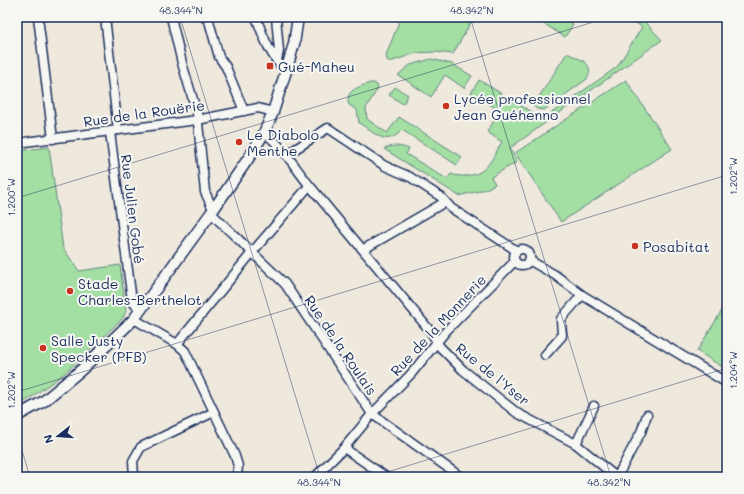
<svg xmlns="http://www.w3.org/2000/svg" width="744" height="494" font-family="Mali,sans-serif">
<rect width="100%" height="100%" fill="#efe9dd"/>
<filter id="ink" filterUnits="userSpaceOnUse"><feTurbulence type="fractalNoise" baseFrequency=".025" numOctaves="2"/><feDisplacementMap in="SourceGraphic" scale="8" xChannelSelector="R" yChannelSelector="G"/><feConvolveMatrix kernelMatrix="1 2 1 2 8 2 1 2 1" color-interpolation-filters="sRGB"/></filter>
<g filter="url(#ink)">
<g fill="#a3dea3" stroke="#5f8680">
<polygon points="401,17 474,17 453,54 435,52 416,53 390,62 387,60 386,55"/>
<polygon points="533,17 578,17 576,19 573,18 570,23 573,24 565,37"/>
<path d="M627 17H640L662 40 510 148 517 162 491 177 495 184C484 192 471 192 459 196L384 149C393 145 399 145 409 149L406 154 447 179 451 174C461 178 477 176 484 169 491 163 497 150 502 142L487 132 500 111 471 93 479 80 543 119 617 67 642 27Z"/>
<path d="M567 53C579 59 596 63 587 79L544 110 537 109 533 106Z"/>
<polygon points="431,59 452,64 472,76 464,88 445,75 431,97 398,75 410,65"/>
<polygon points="626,80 672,149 561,222 515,153"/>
<path d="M370 83H374L377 85 378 88 366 108 367 119 387 133 399 117 462 157 457 165 402 130C386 148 375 133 359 123L357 110 349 105C344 90 359 87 370 83Z"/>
<polygon points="395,87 408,95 403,104 389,95"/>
<polygon points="49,147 63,248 79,271 120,265 126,311 123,318 65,373 18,407 17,151"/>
<polygon points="727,302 727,370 697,351"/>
</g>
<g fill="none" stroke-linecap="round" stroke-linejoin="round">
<g stroke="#1b2f5e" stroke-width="11">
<g id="minor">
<polyline points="38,17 53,139"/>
<polyline points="105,17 118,130"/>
<polyline points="171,17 182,63 197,113 205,192 211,205 214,209"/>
<polyline points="204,17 209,21 219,57 226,67 244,111"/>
<path d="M256 17C263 36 271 58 286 71"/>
<polyline points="276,17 279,51 277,60"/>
<polyline points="110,132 132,301 140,310"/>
<path d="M264 133C281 143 297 171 310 186 350 235 391 283 431 332L440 347 463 370 517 413 576 444 615 476"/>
<polyline points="17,143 197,120 258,108 273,112"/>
<polyline points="286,155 328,128 385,166 410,177 441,197 451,208 517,251"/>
<polyline points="211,213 285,284 372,414 461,477"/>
<polyline points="364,249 445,202"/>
<circle cx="522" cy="257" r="8"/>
<polyline points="529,260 555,275 582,295 643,332 727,383"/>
<polyline points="134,319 177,344 185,351 235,456 238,466 237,477"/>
<polyline points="177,344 255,249 309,186"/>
<polyline points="545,355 562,336 561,319 582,295"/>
<polyline points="576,444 594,406"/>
<polyline points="344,448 386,477"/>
<polyline points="134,477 133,461 141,447 214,412"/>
<polyline points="315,477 344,448 372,414 411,374 446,331 515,261"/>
<polyline points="617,477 641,432 647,415"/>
</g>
</g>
<g stroke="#1b2f5e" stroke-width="13">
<polyline id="tertiary" points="17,416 44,401 81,370 134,319 211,213 248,159 264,133 273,112 286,71 294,44 298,17"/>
</g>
<use href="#minor" stroke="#f6f6f2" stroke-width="8"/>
<use href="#tertiary" stroke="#f6f6f2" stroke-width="10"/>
</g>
</g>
<path fill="none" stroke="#1b2f5e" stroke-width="1" stroke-opacity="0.45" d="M180 17 320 477M470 17 611 477M17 198 610 17M17 392 727 175M17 434 30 477M371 477 727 368"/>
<g fill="#c8321e" stroke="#f6f6f2" stroke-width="1.5">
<rect x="266" y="62" width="8" height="8" rx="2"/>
<circle cx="446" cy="106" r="4"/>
<circle cx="239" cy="142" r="4"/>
<circle cx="635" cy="246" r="4"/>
<circle cx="70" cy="291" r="4"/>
<circle cx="43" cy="348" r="4"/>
</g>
<g text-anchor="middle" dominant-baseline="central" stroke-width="4" stroke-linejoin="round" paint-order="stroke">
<g font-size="14" fill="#1b2f5e" stroke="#f6f6f2" text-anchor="start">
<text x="278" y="66">Gué-Maheu</text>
<text x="454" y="98">Lycée professionnel<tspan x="454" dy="16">Jean Guéhenno</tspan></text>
<text x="247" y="134">Le Diabolo<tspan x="247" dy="16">Menthe</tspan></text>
<text x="643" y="246">Posabitat</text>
<text x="78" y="283">Stade<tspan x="78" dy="16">Charles-Berthelot</tspan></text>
<text x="51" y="340">Salle Justy<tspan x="51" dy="16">Specker (PFB)</tspan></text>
</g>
<g font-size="14" fill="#1b2f5e" stroke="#f6f6f2">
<text transform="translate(144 113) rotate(-8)">Rue de la Rouërie</text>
<text transform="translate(133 209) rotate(83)">Rue Julien Gobé</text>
<text transform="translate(438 325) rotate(-47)">Rue de la Monnerie</text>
<text transform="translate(341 345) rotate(56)">Rue de la Roulais</text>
<text transform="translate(493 374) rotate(39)">Rue de l'Yser</text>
</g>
</g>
<rect width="744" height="494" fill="none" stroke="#f6f6f2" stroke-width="44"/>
<g transform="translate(58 436) rotate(253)" stroke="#f6f6f2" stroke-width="3" paint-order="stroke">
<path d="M0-3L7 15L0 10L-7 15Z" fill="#1b2f5e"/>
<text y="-6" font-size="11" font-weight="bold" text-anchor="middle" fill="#1b2f5e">N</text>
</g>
<rect x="22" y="22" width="700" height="450" fill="none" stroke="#1b2f5e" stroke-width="1.5"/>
<g font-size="10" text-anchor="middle" fill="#1b2f5e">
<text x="181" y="14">48.344°N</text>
<text x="472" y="14">48.342°N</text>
<text transform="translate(733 176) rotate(-90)" y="4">1.202°W</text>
<text transform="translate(11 197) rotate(-90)" y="4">1.200°W</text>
<text transform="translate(733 370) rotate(-90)" y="4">1.204°W</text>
<text transform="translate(11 390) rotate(-90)" y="4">1.202°W</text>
<text x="319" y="486">48.344°N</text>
<text x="609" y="486">48.342°N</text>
</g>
</svg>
